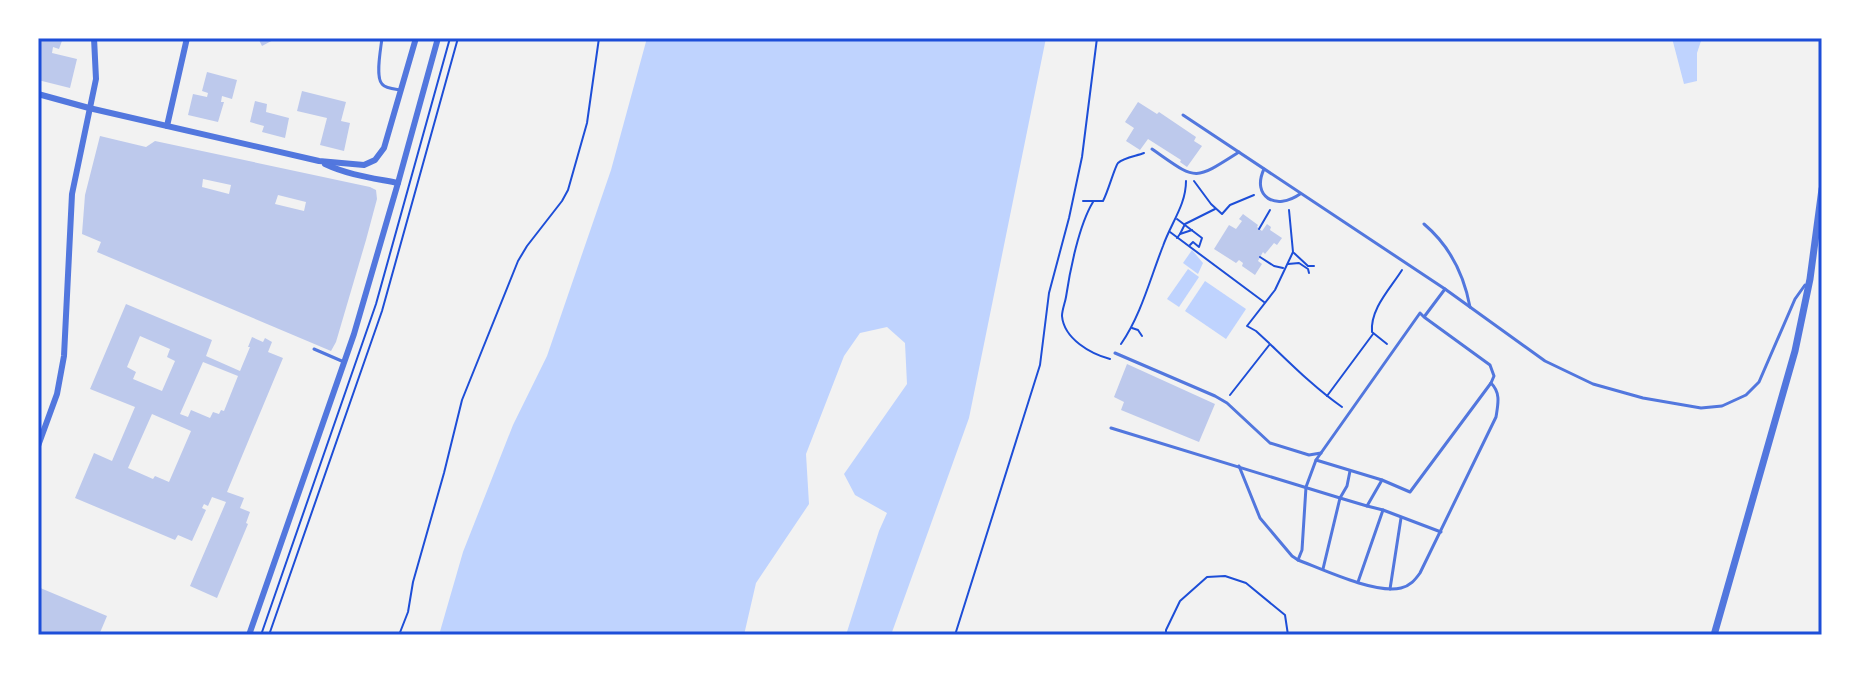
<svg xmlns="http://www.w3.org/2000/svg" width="1860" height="673" font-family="'Fira Sans',sans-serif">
<rect width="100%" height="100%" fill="#f2f2f2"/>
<g fill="#bfd3fe">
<polygon points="647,38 1046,38 969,418 891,635 846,635 879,531 887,513 855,495 844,474 907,384 905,343 887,327 860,333 844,356 806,454 809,504 756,583 744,635 439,635 463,552 513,425 547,356 611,170"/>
<polygon points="1672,38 1702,38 1697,53 1697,81 1684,84"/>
<polygon points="1192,250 1203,263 1198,274 1183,263"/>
<polygon points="1188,269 1199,277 1179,307 1167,299"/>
<polygon points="1205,281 1246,309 1226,339 1185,311"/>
</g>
<g fill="#bdc9ec" fill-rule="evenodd">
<polygon points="38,38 63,38 59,49 53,47 52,53 77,59 70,88 38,80"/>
<polygon points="258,38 277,38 262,46"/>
<polygon points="207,72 237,80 232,99 222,96 221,102 224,102 218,122 188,115 193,94 207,97 208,93 202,91"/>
<polygon points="302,91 346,102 341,121 350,123 344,151 320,145 327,118 297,111"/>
<polygon points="255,101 267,104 266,112 289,118 285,138 262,132 264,126 250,122"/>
<polygon points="1138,102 1157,114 1159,112 1196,137 1194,141 1202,146 1187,167 1180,162 1181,160 1148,139 1140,150 1126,141 1134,128 1125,122"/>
<path d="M100 136 146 147 155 141 370 187 376 190 377 199 366 240 336 342 331 351 97 252 101 242 82 234 85 195ZM203 179 231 185 229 194 202 187ZM278 195 306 202 304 211 275 204Z"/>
<polygon points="1243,214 1258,225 1257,227 1262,231 1267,224 1271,227 1270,230 1282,238 1277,245 1274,243 1265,254 1263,252 1258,261 1262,264 1255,275 1242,266 1243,263 1239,260 1236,263 1214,249 1229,225 1236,229 1242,221 1239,219"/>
<path d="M126 304 212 340 206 356 240 371 250 347H248L252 337 263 342 265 338 272 342 268 352 283 358 227 492 244 498 240 508 250 512 246 523 248 524 217 598 190 586 226 502 212 497 208 506 204 504 202 508 206 510 192 541 178 535 175 540 75 498 94 453 112 461 135 407 90 389ZM140 336 170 349 167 357 175 361 162 391 133 379 136 372 127 367ZM203 362 238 376 224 411 221 410 219 414 213 412 210 418 191 410 188 417 180 414ZM152 414 191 431 169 482 155 476 153 479 128 468Z"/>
<polygon points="1127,364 1215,404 1199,442 1121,410 1124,402 1114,397"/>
<polygon points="38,587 107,616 99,635 38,635"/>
</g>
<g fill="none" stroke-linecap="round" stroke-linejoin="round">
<g stroke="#1d4ed8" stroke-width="2">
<polyline points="1194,181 1211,204 1222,214 1230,205 1254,195"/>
<path d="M1083 201H1103C1108 192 1115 166 1118 163 1124 157 1137 156 1144 153"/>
<path d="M1093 202C1079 225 1070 270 1066 297 1065 303 1062 310 1062 316 1064 339 1091 354 1110 359"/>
<polyline points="1177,219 1202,238 1199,247 1193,242 1190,245"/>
<polyline points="1259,229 1270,210"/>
<polyline points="1170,232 1264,302"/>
<polyline points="1180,234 1185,224 1215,209"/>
<polyline points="1177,238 1180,234 1192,230"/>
<polyline points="1294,253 1308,266 1314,266"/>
<polyline points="1260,257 1274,266 1283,268"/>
<polyline points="1288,264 1299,263 1308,269 1309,273"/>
<polyline points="1132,328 1138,330 1142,336"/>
<polyline points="1269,343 1256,331 1247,326 1275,290 1293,252 1289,210"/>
<path d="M1121 344C1141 315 1150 279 1163 246 1171 223 1186 205 1186 181"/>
<path d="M1387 344 1372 332C1370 309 1390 289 1402 270"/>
<path d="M1230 395 1270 344C1293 366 1316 389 1342 407"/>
<polyline points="1327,396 1373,334"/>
<polyline points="261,635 376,304 450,38"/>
<polyline points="269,635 382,311 458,38"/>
<polyline points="399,635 408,612 413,582 444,473 462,400 518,261 527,246 562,201 568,190 587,123 599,38"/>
<polyline points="955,635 1040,365 1049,293 1069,218 1082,157 1097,38"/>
<polyline points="1166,635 1166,630 1180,601 1207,577 1225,576 1246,583 1285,615 1288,635"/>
</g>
<g stroke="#5277de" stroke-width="3">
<path d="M382 38C381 48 375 77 382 84 386 89 395 89 401 90"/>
<polyline points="1183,115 1445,289 1545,361 1593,384 1643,398 1701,408 1722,406 1746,395 1759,382 1795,299 1805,285"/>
<path d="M1152 149C1197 180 1192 182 1239 152"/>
<path d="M1264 169C1251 197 1276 211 1300 194"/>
<path d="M1424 224C1450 246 1464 275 1470 307"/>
<polyline points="1424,317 1490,365 1494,376 1491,383 1410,492 1382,480 1316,460 1420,313 1424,317 1445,289"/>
<polyline points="314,349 344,362"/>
<polyline points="1115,353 1215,396 1227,403 1270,443 1309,455 1321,453"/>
<polyline points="1111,428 1340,498 1347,486 1350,471"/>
<path d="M1239 466 1260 518 1292 556 1298 560C1324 570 1375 594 1401 588 1410 586 1415 580 1420 573L1496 417C1498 404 1501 393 1491 383"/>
<polyline points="1367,506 1383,510 1441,532"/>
<polyline points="1298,560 1302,550 1306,487 1316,460"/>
<polyline points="1323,569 1340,498 1367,506 1382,480"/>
<polyline points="1358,582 1383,510"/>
<polyline points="1390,589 1401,518"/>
</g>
<g stroke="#5277de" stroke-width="6">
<polyline points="38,94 89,108 319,161 364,165 375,160 384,148 416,38"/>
<polyline points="167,126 187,38"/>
<path d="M325 164C348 175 373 178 398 183"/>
<polyline points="38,446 57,394 64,356 72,194 96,79 94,38"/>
<polyline points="249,635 354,334 398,183 438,38"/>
</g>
<polyline stroke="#5277de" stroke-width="7" points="1714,635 1795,351 1810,279 1822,189"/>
</g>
<rect width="1860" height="673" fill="none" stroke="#ffffff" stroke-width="80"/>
<rect x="40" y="40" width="1780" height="593" fill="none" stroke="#1d4ed8" stroke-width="3"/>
</svg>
